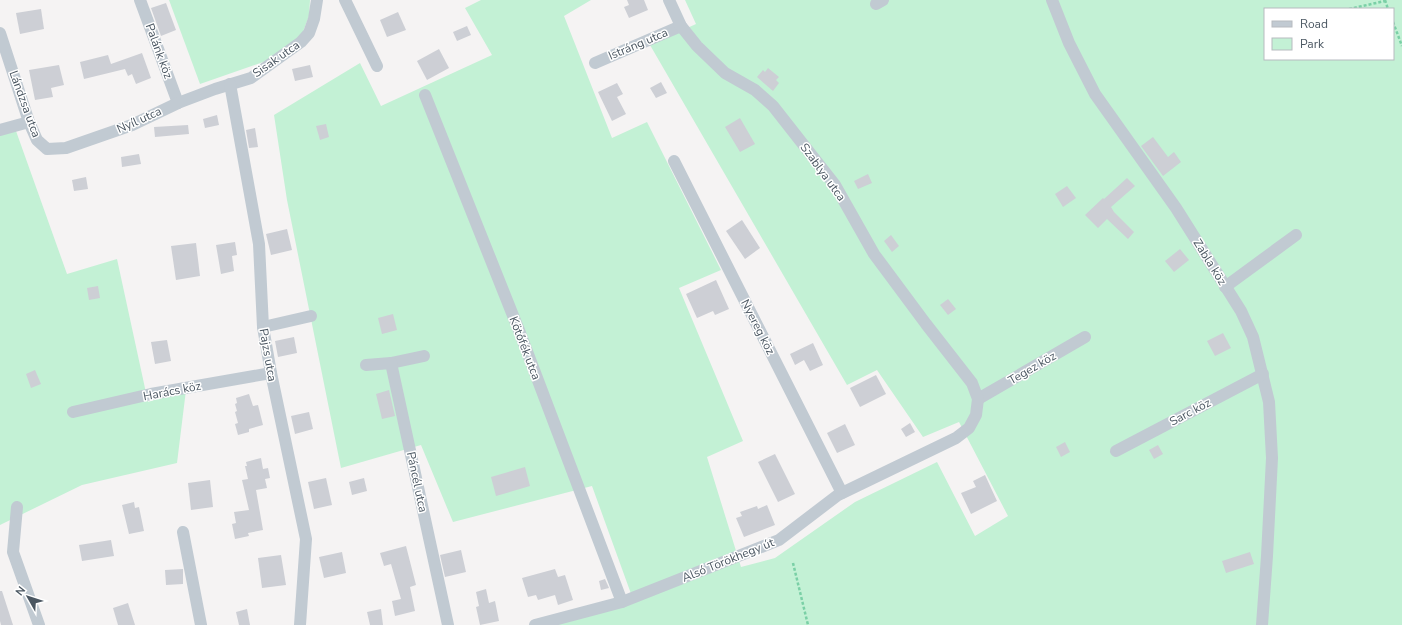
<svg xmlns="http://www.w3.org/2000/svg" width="1402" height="625" font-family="'Nunito Sans',sans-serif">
<rect width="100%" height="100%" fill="#f5f3f3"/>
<g fill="#c3f1d5" fill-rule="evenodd">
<polygon points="169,0 310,0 309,16 301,37 283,55 200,84"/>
<path d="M481 0H591L564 16 612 138 647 122 721 270 679 288 743 441 707 457 741 567 775 558 855 502 937 462 975 536 1008 516 959 422 923 437 877 370 847 385 650 45 696 24 685 0H1402V625H555L634 602 592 486 453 522 421 445 341 468 287 200 274 115 360 63 381 106 492 55 465 8ZM1265 9H1393V59H1265Z"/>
<polygon points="0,130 16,131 67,274 117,259 148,402 186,390 177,463 82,485 0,525"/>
</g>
<g fill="#cdcfd5">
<polygon points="627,0 644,0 648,10 629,18 624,7 629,5"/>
<polygon points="166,3 176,30 161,36 151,8"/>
<polygon points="41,9 44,29 20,34 16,13"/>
<polygon points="398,12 406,30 387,37 380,20"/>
<polygon points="467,26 471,35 457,41 453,32"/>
<polygon points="439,49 449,68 427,80 417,61"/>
<polygon points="142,53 151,78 136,84 132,74 128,76 125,69 84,79 80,62 108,55 111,64"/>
<polygon points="59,65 64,85 51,88 53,97 35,100 29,70"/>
<polygon points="310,65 313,77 295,81 292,69"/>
<polygon points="768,68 779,77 776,80 779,83 773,91 757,77 763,70 765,72"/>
<polygon points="661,82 667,93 656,98 650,88"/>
<polygon points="617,83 623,94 617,97 626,114 612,121 598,92"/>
<polygon points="217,115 219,125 205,128 203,119"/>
<polygon points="740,118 755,144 740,152 725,127"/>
<polygon points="326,124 329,137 320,140 316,126"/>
<polygon points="188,125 189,134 155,137 154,127"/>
<polygon points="255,128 258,147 249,148 246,130"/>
<polygon points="1153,137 1168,157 1174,152 1181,162 1163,176 1141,146"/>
<polygon points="139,154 141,164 122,167 121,157"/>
<polygon points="868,174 872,183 858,189 854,181"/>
<polygon points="86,177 88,189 74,191 72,180"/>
<polygon points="1127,178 1135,186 1111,207 1114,212 1134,232 1128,239 1107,219 1098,228 1085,215 1103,198 1104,199"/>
<polygon points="1067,186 1076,198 1063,207 1055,194"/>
<polygon points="742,220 760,248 745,259 726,231"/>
<polygon points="287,229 292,250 271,255 266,234"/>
<polygon points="891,235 899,246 892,252 884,241"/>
<polygon points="235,242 237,255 232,256 234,271 221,274 216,245"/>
<polygon points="196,243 200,276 176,280 171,246"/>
<polygon points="1180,249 1189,260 1174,272 1165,261"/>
<polygon points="716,280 729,309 715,315 713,311 697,318 686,294"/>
<polygon points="98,286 100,298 89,300 87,288"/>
<polygon points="948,299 956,309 948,315 940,305"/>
<polygon points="393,314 397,330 382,334 378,318"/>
<polygon points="1223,333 1231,348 1215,356 1207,341"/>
<polygon points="294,337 297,353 278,357 275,341"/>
<polygon points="167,340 171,361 155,364 151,342"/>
<polygon points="813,343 823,365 810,371 804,360 795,365 790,354"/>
<polygon points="35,370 41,384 31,388 26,374"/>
<polygon points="876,375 886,394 860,407 850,388"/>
<polygon points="389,390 395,416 382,419 376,394"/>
<polygon points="249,394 253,406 258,405 263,425 249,429 249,432 238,435 235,424 238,423 235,412 237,411 235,404 237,403 236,398"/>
<polygon points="309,412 313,429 295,434 291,416"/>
<polygon points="910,423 915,432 906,437 901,429"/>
<polygon points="845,424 855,445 837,453 827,433"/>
<polygon points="1065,442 1070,452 1061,457 1056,447"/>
<polygon points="1158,445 1163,454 1154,459 1149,450"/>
<polygon points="775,454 795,494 778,502 758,462"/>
<polygon points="261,458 263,469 268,468 270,478 265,479 267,488 256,490 263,530 248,533 249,536 235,539 232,524 236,523 234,512 249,510 242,480 248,479 245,466 247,466 246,462"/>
<polygon points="525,467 530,486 496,496 491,477"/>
<polygon points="985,475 997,501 971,514 961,493 976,487 973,481"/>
<polygon points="326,478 332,505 314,509 308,482"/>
<polygon points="364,478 367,491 352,495 349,482"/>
<polygon points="210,480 213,507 191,510 188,483"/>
<polygon points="134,502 135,508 139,507 144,531 129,534 122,505"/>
<polygon points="767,505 775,525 744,537 736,518 742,516 740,512 757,506 758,509"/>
<polygon points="111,540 114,556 82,561 79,545"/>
<polygon points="406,546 416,585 410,587 415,611 395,616 392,601 401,599 391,564 384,566 380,553"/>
<polygon points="461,550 466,572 445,577 440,555"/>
<polygon points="342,552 346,573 324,578 319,557"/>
<polygon points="1250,552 1254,564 1226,573 1222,561"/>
<polygon points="281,555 286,585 262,588 258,558"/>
<polygon points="183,569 183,584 166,585 165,570"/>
<polygon points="555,569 558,577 565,575 573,600 558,605 555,595 538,600 536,595 528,597 522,578"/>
<polygon points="605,579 609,588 601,590 599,581"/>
<polygon points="486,589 489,603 495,601 499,621 480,625 476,607 479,606 476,592"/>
<polygon points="0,591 2,591 13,625 1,625 0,621"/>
<polygon points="128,603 135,625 118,625 113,608"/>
<polygon points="247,609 250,625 239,625 236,612"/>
<polygon points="381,609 383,625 370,625 367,612"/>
</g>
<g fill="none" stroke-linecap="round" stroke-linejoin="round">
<g stroke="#7ad0a6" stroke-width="2.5" stroke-dasharray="3 2" stroke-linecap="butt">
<polyline points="1385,0 1388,9"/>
<polyline points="1349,9 1385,1"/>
<polyline points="1393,22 1402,46"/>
<polyline points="793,563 808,625"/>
</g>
<g stroke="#c1cad2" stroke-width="12">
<polyline points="140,0 178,103"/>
<polyline points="345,0 377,66"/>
<polyline points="1052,0 1069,43 1095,94 1176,208 1241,311 1253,337 1269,402 1272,458 1267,556 1262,625"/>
<polyline points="876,4 883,0"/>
<polyline points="0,33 29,122 37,140 47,149 66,148 132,125 178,103 215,89 251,78 301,42 309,33 314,19 317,0"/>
<polyline points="595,63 681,26"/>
<polyline points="230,84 259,244 263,327 271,373 306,539 300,625"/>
<polyline points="425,95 520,333 622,602"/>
<polyline points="0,130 29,122"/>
<polyline points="674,161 842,493"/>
<polyline points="1225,287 1296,235"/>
<polyline points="263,327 311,316"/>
<polyline points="391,363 424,356"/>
<polyline points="366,365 391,363 448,625"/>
<polyline points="978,399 1085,337"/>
<polyline points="73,412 151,394 271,373"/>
<polyline points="1116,451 1263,374"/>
<polyline points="17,507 13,552 39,625"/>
<polyline points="183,532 201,625"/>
<polyline points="535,625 622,602 779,540 838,495 956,438 969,428 976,415 978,399 972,383 926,324 874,254 835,185 773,106 755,90 725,73 697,46 681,26 669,0"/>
</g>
</g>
<g text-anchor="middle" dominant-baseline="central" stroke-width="3" stroke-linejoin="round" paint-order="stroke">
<g font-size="12" fill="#4a5661" stroke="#fff">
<text transform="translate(638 44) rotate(-23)">Istráng utca</text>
<text transform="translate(159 51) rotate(70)">Palánk köz</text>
<text transform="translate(276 59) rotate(-35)">Sisak utca</text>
<text transform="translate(25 104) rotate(70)">Lándzsa utca</text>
<text transform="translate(139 120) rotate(-24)">Nyíl utca</text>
<text transform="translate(823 172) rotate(54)">Szablya utca</text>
<text transform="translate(1210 262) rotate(58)">Zabla köz</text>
<text transform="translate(758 327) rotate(63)">Nyereg köz</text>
<text transform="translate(525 348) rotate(69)">Kötőfék utca</text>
<text transform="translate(268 355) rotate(80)">Pajzs utca</text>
<text transform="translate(1032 368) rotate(-30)">Tegez köz</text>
<text transform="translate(172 391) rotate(-11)">Harács köz</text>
<text transform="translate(1190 412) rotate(-28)">Sarc köz</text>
<text transform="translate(417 482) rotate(78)">Páncél utca</text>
<text transform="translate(728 560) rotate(-22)">Alsó Törökhegy út</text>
</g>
</g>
<rect x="1264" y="8" width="130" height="52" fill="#ffffff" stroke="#b7bbc0"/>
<rect x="1272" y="21" width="20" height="6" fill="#c1cad2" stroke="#b7bbc0"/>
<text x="1300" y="28" font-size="12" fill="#4a5661">Road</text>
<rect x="1272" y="38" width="20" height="12" fill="#c3f1d5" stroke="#b7bbc0"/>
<text x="1300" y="48" font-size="12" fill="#4a5661">Park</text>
<g transform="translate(28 597) rotate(309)" stroke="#ffffff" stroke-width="3" paint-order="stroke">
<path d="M0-3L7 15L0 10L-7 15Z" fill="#4a5661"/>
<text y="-6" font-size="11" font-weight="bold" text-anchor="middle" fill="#4a5661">N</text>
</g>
</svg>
